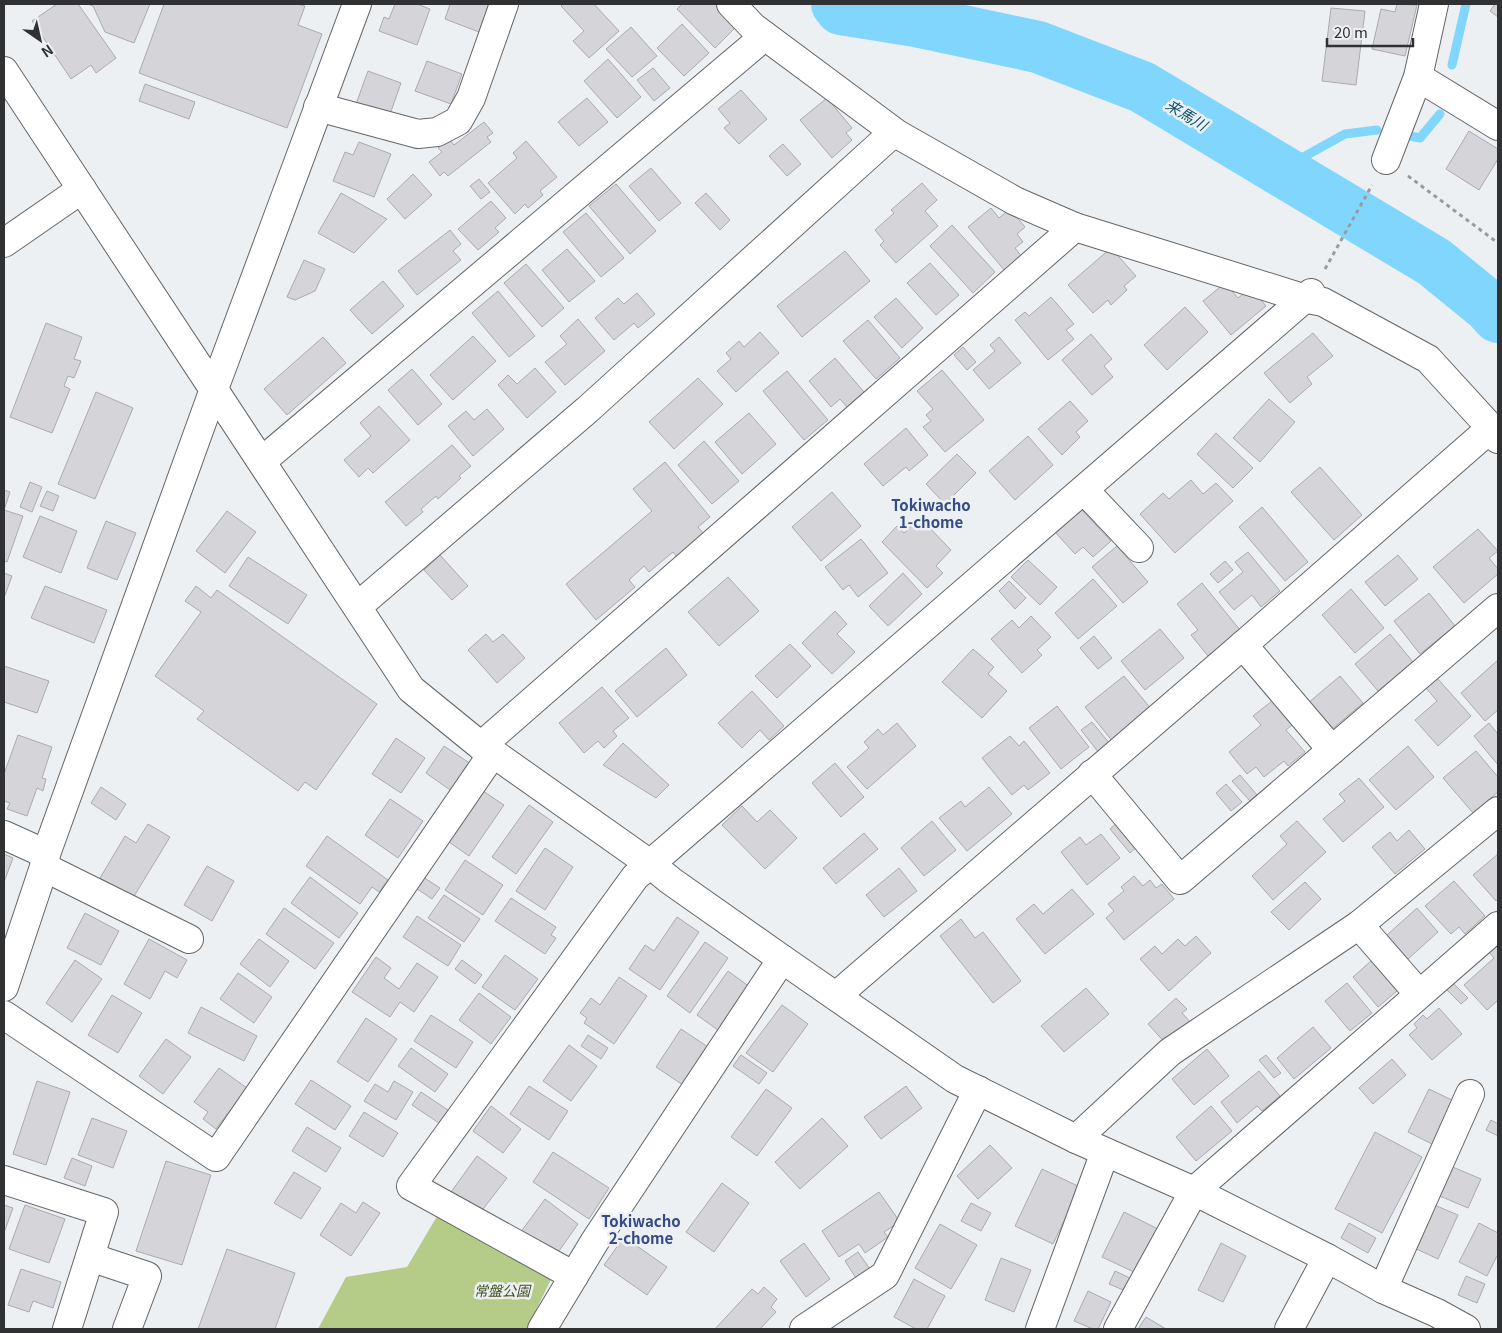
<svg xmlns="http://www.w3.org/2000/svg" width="1502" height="1333" font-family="Georgia,'Noto Sans JP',serif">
<rect width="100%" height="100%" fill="#edf0f3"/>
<polygon fill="#b5cb88" points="439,1213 553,1275 527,1329 318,1329 346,1277 407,1267"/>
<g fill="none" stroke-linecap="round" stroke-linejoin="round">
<g stroke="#80d6fc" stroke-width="9">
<polyline points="1452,65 1466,4"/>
<polyline points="1405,135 1420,138 1440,114"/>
<polyline points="1280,170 1345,134 1377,130"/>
</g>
<polyline stroke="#80d6fc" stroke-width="52" points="837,4 841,9 916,21 1038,47 1142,87 1434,262 1488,306 1498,317"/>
</g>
<g fill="#d4d4d9" stroke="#ababaf">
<polygon points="57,4 78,4 116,58 96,73 91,65 71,79 32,21"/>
<polygon points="87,4 150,4 134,43 105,32 93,6"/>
<polygon points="164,4 297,4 305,6 298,25 322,34 287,128 139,73"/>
<polygon points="395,4 417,4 430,9 417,45 379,31 384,17 389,19"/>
<polygon points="450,4 489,4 479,32 445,19"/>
<polygon points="563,4 594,4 619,31 589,58 573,41 584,31 561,6"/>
<polygon points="682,4 719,4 739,24 715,48 677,9"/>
<polygon points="1397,4 1417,5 1405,56 1372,49 1381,9 1395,12"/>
<polygon points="1495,4 1498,4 1498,17 1490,11"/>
<polygon points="1331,8 1365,11 1356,85 1322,81"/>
<polygon points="682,24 709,53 684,76 657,48"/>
<polygon points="631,27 657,56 632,77 606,49"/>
<polygon points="608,59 641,97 617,118 584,81"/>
<polygon points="427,61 462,74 451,104 415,91"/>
<polygon points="653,68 670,88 654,101 637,80"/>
<polygon points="368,71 401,83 389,117 356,104"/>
<polygon points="145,84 195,102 189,119 139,101"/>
<polygon points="741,90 767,119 739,144 724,128 730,123 718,109"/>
<polygon points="587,98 608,122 579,146 558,122"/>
<polygon points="827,98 852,128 846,133 852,140 832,158 800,120"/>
<polygon points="484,122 493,133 487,137 491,142 448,176 444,172 440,176 429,162 442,152 438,148 449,139 454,145"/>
<polygon points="1469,131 1498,149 1498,159 1479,190 1446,169"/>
<polygon points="526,141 557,177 540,191 543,195 528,208 525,204 515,214 488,183 517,158 513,153"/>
<polygon points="359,142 391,154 374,197 333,181 345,152 353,155"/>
<polygon points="783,144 801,164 787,176 769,156"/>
<polygon points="651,168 681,203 659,221 629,186"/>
<polygon points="413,174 432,195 405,219 387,199"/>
<polygon points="479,179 490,192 481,199 470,186"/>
<polygon points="922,183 937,200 925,211 938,226 896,263 880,245 884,241 875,230 894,213 891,210"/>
<polygon points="616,184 656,231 630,254 589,206"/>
<polygon points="341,193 387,219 354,253 318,233"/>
<polygon points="706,193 730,220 720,230 695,203"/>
<polygon points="491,201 506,218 495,228 499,232 478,250 458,229"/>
<polygon points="991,208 999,218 1010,209 1025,227 1017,234 1023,242 1015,248 1022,257 1005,271 968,227"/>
<polygon points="586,213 624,258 601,277 563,232"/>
<polygon points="952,225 995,272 973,293 930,246"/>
<polygon points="450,230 461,244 453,251 461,260 417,295 398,271"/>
<polygon points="1111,248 1136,276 1124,286 1127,290 1111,305 1108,300 1093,313 1068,285"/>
<polygon points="567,249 595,281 569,302 542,270"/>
<polygon points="845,251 870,281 802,337 777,306"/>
<polygon points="304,260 325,269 315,291 295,300 287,297"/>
<polygon points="930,263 959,295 936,315 907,283"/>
<polygon points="526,264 564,308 542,327 504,283"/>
<polygon points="383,281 404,306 372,334 350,310"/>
<polygon points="1225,283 1238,298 1251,288 1266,306 1231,335 1203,301"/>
<polygon points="498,291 535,336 509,357 472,313"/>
<polygon points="637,293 655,314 638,328 634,323 614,340 595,318 618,298 624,304"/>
<polygon points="1051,297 1074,324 1066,330 1074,339 1048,360 1015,320 1025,312 1029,316"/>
<polygon points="896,298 923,328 902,348 874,317"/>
<polygon points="1185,307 1208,332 1167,370 1144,345"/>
<polygon points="578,319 605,351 565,385 545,362 567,344 560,336"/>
<polygon points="868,320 900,358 876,379 843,341"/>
<polygon points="46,323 82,337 74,359 81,361 74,378 68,376 64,386 70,389 52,433 10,417"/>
<polygon points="760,332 779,353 736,392 717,371 731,359 726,353 739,341 744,347"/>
<polygon points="1313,333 1333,356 1307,377 1312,384 1290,403 1264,373"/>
<polygon points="1091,334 1112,359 1104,366 1113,377 1092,395 1062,360"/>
<polygon points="473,336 496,361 453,400 430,375"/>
<polygon points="323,337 346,363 287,415 264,389"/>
<polygon points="999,337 1021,363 989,389 973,370 995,351 990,345"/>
<polygon points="963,347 976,362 967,370 954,355"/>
<polygon points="835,358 864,392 847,407 840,399 831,407 809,381"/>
<polygon points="535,368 556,392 527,418 498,385 508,375 517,384"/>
<polygon points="412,369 442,404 418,425 388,390"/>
<polygon points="942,370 984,420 945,452 923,427 931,421 926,415 933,409 917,391"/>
<polygon points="787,371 828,420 804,440 763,391"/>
<polygon points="698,378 723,404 674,449 649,422"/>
<polygon points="96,392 133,408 95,499 58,484"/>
<polygon points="1269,399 1295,422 1260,462 1233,438"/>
<polygon points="1070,401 1088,421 1076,432 1080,437 1062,455 1038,429"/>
<polygon points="379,406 410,440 373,473 368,468 359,477 344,460 371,436 360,423"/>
<polygon points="487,409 504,429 473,456 448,426 466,411 474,420"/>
<polygon points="749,413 776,444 742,474 715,442"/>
<polygon points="906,428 928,455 909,471 906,467 883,486 864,464"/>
<polygon points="1216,433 1253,468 1233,488 1197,454"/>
<polygon points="1028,436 1053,465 1015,500 989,471"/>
<polygon points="704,441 739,481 712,504 678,465"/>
<polygon points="452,445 471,466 459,476 461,478 438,499 436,496 421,509 423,512 406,526 385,502"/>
<polygon points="957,454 976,473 945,504 926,484"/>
<polygon points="665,462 710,517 698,527 704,534 677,557 673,552 649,572 644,566 629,580 635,587 596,620 566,584 652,511 633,489"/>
<polygon points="1320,467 1362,515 1334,540 1291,492"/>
<polygon points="1191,480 1203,494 1216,483 1233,501 1175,553 1140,514 1163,493 1169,499"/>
<polygon points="30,482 42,487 32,512 20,507"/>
<polygon points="4,490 10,492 4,510 23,516 7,562 4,561"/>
<polygon points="47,491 59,496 53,511 40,506"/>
<polygon points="832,492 861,526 821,561 792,527"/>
<polygon points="1262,507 1308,562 1285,581 1239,527"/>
<polygon points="1081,509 1111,541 1093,557 1083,547 1075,554 1055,532"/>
<polygon points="227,511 256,532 225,573 196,551"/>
<polygon points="40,516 77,531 61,573 23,557"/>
<polygon points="920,518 951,550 936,566 943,573 927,588 882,542 897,526 904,533"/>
<polygon points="106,521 136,533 117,580 87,568"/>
<polygon points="1478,529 1498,551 1489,558 1498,569 1498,574 1464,603 1433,567"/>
<polygon points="861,539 888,573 858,597 849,585 843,590 825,567"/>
<polygon points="1117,546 1148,582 1123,603 1092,567"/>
<polygon points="1248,552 1280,591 1261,607 1252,595 1234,610 1219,592 1243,572 1235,562"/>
<polygon points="440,555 468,586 452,600 424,570"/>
<polygon points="1398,555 1418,579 1385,606 1365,582"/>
<polygon points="248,557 307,595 288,624 229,586"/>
<polygon points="1028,560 1057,587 1040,605 1011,577"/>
<polygon points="1225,561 1233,570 1218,583 1210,574"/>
<polygon points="4,573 12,576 4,598"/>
<polygon points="903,573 922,594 888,626 869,606"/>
<polygon points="728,577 759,611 719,646 688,612"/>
<polygon points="1093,579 1117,606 1078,639 1055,613"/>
<polygon points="1009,581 1026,598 1015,609 999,591"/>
<polygon points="1202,583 1240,630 1208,656 1191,635 1198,630 1177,604"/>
<polygon points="45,586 107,610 94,643 31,618"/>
<polygon points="196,586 211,598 217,590 377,704 316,790 305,782 298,791 197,719 204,711 155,676 201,612 185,601"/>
<polygon points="1351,589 1384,628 1355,653 1322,615"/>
<polygon points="1429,593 1455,626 1420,654 1394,621"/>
<polygon points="835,611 847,624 837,634 855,652 832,674 802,643"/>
<polygon points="1031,616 1051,637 1037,650 1042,655 1022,673 991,639 1012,620 1019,628"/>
<polygon points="1160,629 1184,658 1145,690 1121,661"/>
<polygon points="486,634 493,642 503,634 525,658 497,683 468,650"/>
<polygon points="1390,634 1413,662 1401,672 1403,674 1392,683 1390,681 1378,691 1355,664"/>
<polygon points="1094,636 1112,658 1098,669 1080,648"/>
<polygon points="790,644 811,666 777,698 755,676"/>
<polygon points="666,648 687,675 637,717 615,691"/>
<polygon points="973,649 994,667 988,674 1007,691 982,718 942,682"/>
<polygon points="1498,660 1498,710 1485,721 1461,693"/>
<polygon points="4,666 49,681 37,713 4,702"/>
<polygon points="1124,676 1152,710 1113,742 1085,707"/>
<polygon points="1340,676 1363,703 1331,730 1308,703"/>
<polygon points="1437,678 1471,716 1438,746 1415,720 1437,701 1426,688"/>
<polygon points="602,687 629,718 613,731 617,736 604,748 598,741 584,753 559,723"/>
<polygon points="752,691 784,726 769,740 760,730 742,748 718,723"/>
<polygon points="1272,701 1292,725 1286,730 1305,752 1288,766 1284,761 1264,777 1256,767 1247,774 1229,752 1261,725 1253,716"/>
<polygon points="1057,706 1089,747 1061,769 1029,728"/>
<polygon points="1092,722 1110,744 1099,753 1081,730"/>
<polygon points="897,723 916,746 867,789 847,767 869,748 864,742 878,729 883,735"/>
<polygon points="1489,723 1498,734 1498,765 1474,736"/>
<polygon points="18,735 52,747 42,778 46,779 43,791 37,788 27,816 7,809 10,803 4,801 4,774"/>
<polygon points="1010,736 1019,746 1024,741 1050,773 1028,790 1024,785 1012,795 982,758"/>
<polygon points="396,738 425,758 401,793 372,774"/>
<polygon points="623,743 669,785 656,798 603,765"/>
<polygon points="444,746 471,764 453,792 426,773"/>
<polygon points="1408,746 1434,777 1396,810 1369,780"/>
<polygon points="1476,751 1498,777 1498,792 1473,813 1443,778"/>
<polygon points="835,763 864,797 841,817 812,783"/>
<polygon points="1240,775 1257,795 1250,801 1232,781"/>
<polygon points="1359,778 1384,807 1343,842 1323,819 1345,801 1339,794"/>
<polygon points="1226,784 1242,802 1231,811 1216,793"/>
<polygon points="101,787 126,804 116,820 91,803"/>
<polygon points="989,787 1012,814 967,851 939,818 961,801 965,807"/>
<polygon points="483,791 504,805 469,856 449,842"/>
<polygon points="390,799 423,821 398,858 365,835"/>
<polygon points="529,805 553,822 516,874 492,857"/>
<polygon points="742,806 757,822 770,810 797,838 765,869 722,825"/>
<polygon points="932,821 956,850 924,876 901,848"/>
<polygon points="1119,821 1139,845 1130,853 1110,829"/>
<polygon points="1297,821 1326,852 1273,900 1252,876 1287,844 1280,836"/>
<polygon points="148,824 170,837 133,898 100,878 125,836 136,843"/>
<polygon points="1409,830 1425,849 1395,874 1372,847 1390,832 1397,841"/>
<polygon points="864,833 878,849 836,884 823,868"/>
<polygon points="1101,834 1120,858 1087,885 1061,852 1080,837 1086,845"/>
<polygon points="327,836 388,880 379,892 372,887 360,904 306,866"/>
<polygon points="545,848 573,867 545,910 516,891"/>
<polygon points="4,854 13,858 4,882"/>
<polygon points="1498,854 1498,899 1496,901 1473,875"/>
<polygon points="465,860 503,885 483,915 445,890"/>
<polygon points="207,866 234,881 212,921 184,905"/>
<polygon points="899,868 917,891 884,917 866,895"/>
<polygon points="420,875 440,888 432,899 413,886"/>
<polygon points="1134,876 1143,886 1150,880 1156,888 1162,884 1174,899 1124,940 1106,918 1114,911 1108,904 1124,891 1121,887"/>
<polygon points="310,877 358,913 339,938 291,903"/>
<polygon points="1454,881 1485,916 1465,934 1459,927 1451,934 1425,906"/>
<polygon points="1305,882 1321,899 1289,930 1271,912"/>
<polygon points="1072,889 1094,914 1045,954 1016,919 1034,904 1043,914"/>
<polygon points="444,895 480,919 464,942 428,918"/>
<polygon points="511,898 556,927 551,935 556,938 545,954 495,921"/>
<polygon points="284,908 334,943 315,969 266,934"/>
<polygon points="1417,908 1438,932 1408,959 1387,935"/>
<polygon points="85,913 119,931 101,965 67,948"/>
<polygon points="417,916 461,945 448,966 403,937"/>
<polygon points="677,917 699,932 660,990 629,969 645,945 654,951"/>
<polygon points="961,919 975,938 983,932 1021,981 993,1003 940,936"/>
<polygon points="1196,936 1211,953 1169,991 1140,959 1155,946 1162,954 1178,939 1185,946"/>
<polygon points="149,939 187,960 177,978 165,971 150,999 124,984"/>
<polygon points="259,939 289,961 270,987 240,964"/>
<polygon points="705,942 728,958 690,1013 667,996"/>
<polygon points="1498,942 1498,1000 1487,1010 1464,985 1494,958 1487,950"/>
<polygon points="505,955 538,979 515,1010 482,987"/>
<polygon points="376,957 391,968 384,978 399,989 417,963 438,977 414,1012 400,1002 390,1017 352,992"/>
<polygon points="75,960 102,979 72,1022 46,1003"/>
<polygon points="462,960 482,975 475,984 455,969"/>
<polygon points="1371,961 1397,991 1378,1007 1353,977"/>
<polygon points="728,971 754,990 722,1033 697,1015"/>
<polygon points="238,973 272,997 254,1023 220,999"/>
<polygon points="619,977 647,996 614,1044 584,1023 587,1018 580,1013 591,998 600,1005"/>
<polygon points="1347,983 1372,1013 1350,1031 1325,1001"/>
<polygon points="1453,983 1468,998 1461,1004 1446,989"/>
<polygon points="1086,988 1109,1014 1064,1052 1041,1026"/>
<polygon points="479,993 511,1017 491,1044 459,1020"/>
<polygon points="112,995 142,1013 118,1053 88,1035"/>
<polygon points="1176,998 1187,1009 1182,1013 1193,1025 1169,1047 1148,1024"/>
<polygon points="782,1005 808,1024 773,1072 746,1053"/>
<polygon points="201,1007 257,1036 244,1061 188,1033"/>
<polygon points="1439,1008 1462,1034 1432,1060 1409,1035 1417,1028 1414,1024 1423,1015 1427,1019"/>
<polygon points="431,1015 473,1042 456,1068 414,1041"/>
<polygon points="366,1018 397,1039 368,1082 337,1062"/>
<polygon points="1313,1027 1331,1048 1294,1079 1277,1058"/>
<polygon points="681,1029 708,1047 683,1085 656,1067"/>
<polygon points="588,1035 608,1048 601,1059 581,1046"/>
<polygon points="166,1039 191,1057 163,1094 139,1076"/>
<polygon points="569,1045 597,1066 571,1101 543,1081"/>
<polygon points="411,1048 448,1074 435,1092 398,1066"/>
<polygon points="1207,1049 1229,1076 1194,1105 1172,1079"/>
<polygon points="741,1055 767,1073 759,1084 733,1066"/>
<polygon points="1266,1055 1281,1073 1274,1078 1259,1060"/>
<polygon points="1392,1059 1406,1075 1373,1104 1359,1088"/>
<polygon points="219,1068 247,1088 216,1129 203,1119 208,1112 194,1102"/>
<polygon points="1259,1071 1280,1096 1262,1111 1257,1106 1237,1123 1221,1102"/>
<polygon points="311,1080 351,1106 335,1130 295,1104"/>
<polygon points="37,1081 70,1092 46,1165 13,1154"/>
<polygon points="394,1081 413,1092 396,1120 364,1101 375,1084 388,1092"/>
<polygon points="529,1086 568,1111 549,1140 510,1114"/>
<polygon points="906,1086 922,1108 881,1139 864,1117"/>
<polygon points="766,1089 792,1108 757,1156 731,1137"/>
<polygon points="1429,1089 1456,1102 1434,1145 1408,1132"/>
<polygon points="421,1092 448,1110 439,1123 412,1105"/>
<polygon points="491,1106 521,1129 503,1153 473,1131"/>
<polygon points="1211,1106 1232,1131 1196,1161 1176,1137"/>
<polygon points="364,1112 398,1133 383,1157 349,1136"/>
<polygon points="92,1118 127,1131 113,1168 78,1155"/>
<polygon points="822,1118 848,1146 800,1189 775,1162"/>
<polygon points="1491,1120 1498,1124 1498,1136 1486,1130"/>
<polygon points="307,1127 341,1148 326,1172 292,1151"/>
<polygon points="1375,1132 1422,1157 1382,1233 1335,1209"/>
<polygon points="990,1145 1012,1168 978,1199 957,1176"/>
<polygon points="553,1152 609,1188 589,1219 533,1182"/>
<polygon points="477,1156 507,1178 480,1213 451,1192"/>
<polygon points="72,1158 92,1166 85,1186 64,1178"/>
<polygon points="166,1161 211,1175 182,1265 136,1251"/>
<polygon points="1448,1165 1481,1179 1468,1208 1435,1194"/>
<polygon points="1042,1169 1080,1187 1053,1244 1015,1226"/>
<polygon points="294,1172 321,1188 301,1219 274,1203"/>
<polygon points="722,1183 749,1203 714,1252 686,1232"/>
<polygon points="879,1192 900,1222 884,1232 888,1237 865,1253 859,1244 839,1257 822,1231"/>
<polygon points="545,1199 578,1224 554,1258 520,1233"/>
<polygon points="363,1202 380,1213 351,1256 320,1235 341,1203 356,1213"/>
<polygon points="971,1203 991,1213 981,1231 961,1221"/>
<polygon points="1432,1204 1458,1215 1438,1259 1412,1247"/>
<polygon points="4,1205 13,1208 4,1233"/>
<polygon points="25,1205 65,1219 49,1263 9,1249"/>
<polygon points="1124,1212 1158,1229 1136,1273 1102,1257"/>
<polygon points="1349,1223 1376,1238 1368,1253 1341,1238"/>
<polygon points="1479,1223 1498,1233 1498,1254 1487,1276 1459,1262"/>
<polygon points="940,1224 977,1245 951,1289 915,1268"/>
<polygon points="624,1237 667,1267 647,1295 604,1265"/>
<polygon points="804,1243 830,1279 806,1297 780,1261"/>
<polygon points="1221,1243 1246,1256 1223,1302 1198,1290"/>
<polygon points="227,1249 295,1273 275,1329 198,1329"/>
<polygon points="858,1252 870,1269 856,1278 845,1261"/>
<polygon points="1001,1258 1031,1270 1014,1312 985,1300"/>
<polygon points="21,1269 61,1282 53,1308 33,1301 29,1312 8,1305"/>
<polygon points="1115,1271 1134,1280 1128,1292 1109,1284"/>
<polygon points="1466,1276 1485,1284 1477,1303 1458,1295"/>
<polygon points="914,1279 945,1296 927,1329 916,1329 894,1317"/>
<polygon points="764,1287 777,1299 771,1307 776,1312 760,1329 715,1329 752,1289 758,1294"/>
<polygon points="1088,1291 1111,1302 1098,1329 1093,1329 1074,1321"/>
<polygon points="1146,1317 1166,1329 1138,1329"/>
</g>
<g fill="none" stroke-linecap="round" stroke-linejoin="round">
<g stroke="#636668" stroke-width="30">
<g id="minor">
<polyline points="731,4 753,27 897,134 1015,201 1075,227 1303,298 1323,302 1428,359 1491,428 1498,439"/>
<polyline points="4,71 411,689 481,746 493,753 650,864 671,881 782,959 955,1079 1076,1139 1194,1191 1327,1258 1383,1289 1437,1313 1466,1329"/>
<polyline points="1418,77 1498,126"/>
<polyline points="318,107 418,134 437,132 458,121 471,98 504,4"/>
<polyline points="1386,160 1418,77 1434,4"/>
<polyline points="4,243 82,189"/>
<polyline points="262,461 765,36"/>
<polyline points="1084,490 1139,548"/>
<polyline points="358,606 587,410 894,132"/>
<polyline points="1243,645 1332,750"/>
<polyline points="481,746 1075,227"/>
<polyline points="1092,774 1180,880 1498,608"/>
<polyline points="4,835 46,854"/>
<polyline points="44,867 189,939"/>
<polyline points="1359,925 1419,994"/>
<polyline points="4,987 44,867 46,854 214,389 357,4"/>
<polyline points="836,996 1243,645 1491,428"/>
<polyline points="4,1015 216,1157 493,753"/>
<polyline points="1076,1139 1170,1052 1359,925 1498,811"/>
<polyline points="4,1180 104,1212 67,1329"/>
<polyline points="90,1257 147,1276 127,1329"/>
<polyline points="574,1276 411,1186 635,877 1311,293"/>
<polyline points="1383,1289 1470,1094"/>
<polyline points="542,1329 595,1241 782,959"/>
<polyline points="804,1329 885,1275 978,1090"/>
<polyline points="1040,1329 1105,1152"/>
<polyline points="1118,1329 1194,1191 1498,926"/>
<polyline points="1289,1329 1327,1258"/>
</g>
</g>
<g stroke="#999b9d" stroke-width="3" stroke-dasharray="4 4" stroke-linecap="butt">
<polyline points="1408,176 1498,243"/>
<polyline points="1325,269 1372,185"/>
</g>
<use href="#minor" stroke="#fff" stroke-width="28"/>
</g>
<g text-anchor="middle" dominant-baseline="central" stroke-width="5" stroke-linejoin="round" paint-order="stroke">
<g font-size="14" font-style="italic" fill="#41501c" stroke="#edf0f3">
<text x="502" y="1290">常盤公園</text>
</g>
<g font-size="15" font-style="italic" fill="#08526b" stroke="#edf0f3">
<text transform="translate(1187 114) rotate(31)">来馬川</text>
</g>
<g font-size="15" font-weight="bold" fill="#354c86" stroke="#edf0f3">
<text x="931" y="504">Tokiwacho<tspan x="931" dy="17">1-chome</tspan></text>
<text x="641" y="1220">Tokiwacho<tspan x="641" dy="17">2-chome</tspan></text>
</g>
</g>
<rect width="1502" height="1333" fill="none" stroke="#303132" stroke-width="10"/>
<g transform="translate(40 40) rotate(146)" stroke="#edf0f3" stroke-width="4" paint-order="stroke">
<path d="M0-4L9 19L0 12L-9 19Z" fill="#303132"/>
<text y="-8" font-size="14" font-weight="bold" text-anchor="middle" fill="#303132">N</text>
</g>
<path d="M1327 38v8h86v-8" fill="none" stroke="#303132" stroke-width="2.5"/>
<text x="1334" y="38" font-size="15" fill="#303132" stroke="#edf0f3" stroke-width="4" paint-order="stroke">20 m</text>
</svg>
